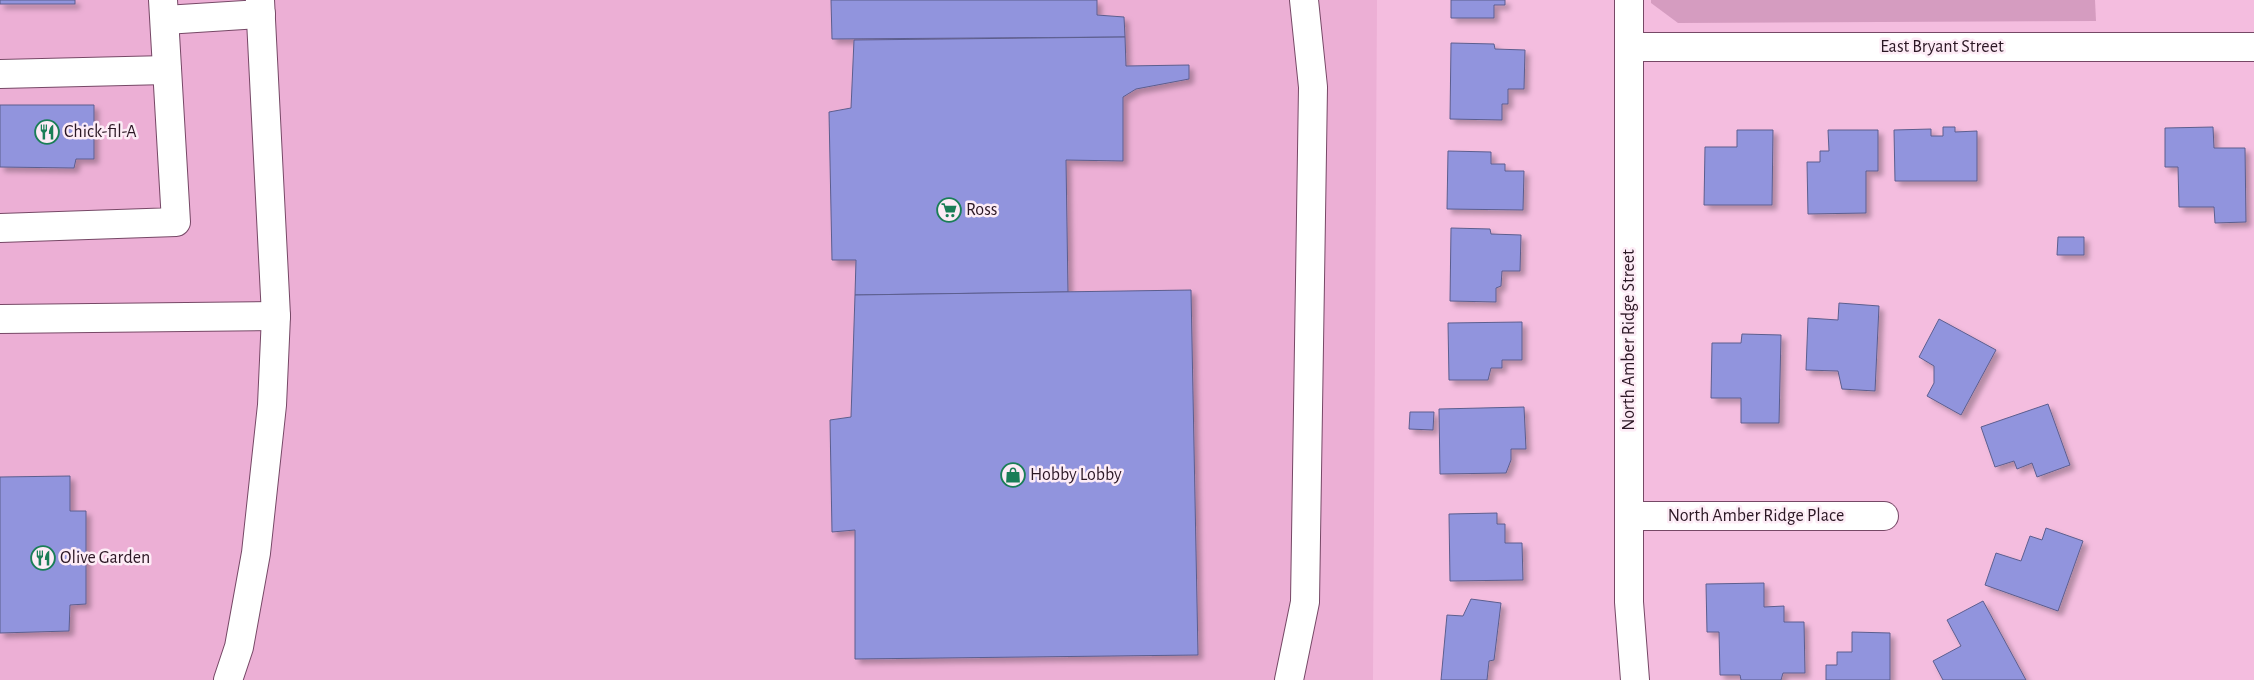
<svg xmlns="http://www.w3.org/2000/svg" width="2254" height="680" font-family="'Alegreya Sans',sans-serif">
<defs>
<filter id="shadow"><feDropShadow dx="4.5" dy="4.5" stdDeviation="2.5" flood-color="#0004"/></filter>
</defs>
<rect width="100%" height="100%" fill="#f4bddf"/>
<polygon fill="#ecafd5" points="0,0 1377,0 1373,680 0,680"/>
<polygon fill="#d59cc0" points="1651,0 2095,0 2096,21 1678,23 1651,3"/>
<g fill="#9194dd" stroke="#5c5e8e" filter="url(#shadow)">
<rect x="0" y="0" width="75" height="4"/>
<polygon points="831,0 1097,0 1097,15 1124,17 1125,37 832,39"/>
<polygon points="1451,0 1505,0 1505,5 1494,5 1494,18 1451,18"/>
<polygon points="1125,37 1126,66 1189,65 1189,79 1136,89 1123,97 1123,161 1066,160 1068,292 855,295 856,260 832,260 829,112 851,108 854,40"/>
<polygon points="1451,43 1494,44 1495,49 1525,50 1524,89 1508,89 1508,104 1502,104 1502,120 1450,119"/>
<polygon points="0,105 94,105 94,159 76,159 74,168 0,167"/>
<polygon points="1943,127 1955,127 1955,132 1977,131 1977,181 1895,181 1894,130 1931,129 1931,136 1943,136"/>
<polygon points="2213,127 2214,148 2245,148 2246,222 2215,223 2214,207 2179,207 2178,167 2165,167 2165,128"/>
<polygon points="1737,130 1773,130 1772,205 1704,205 1705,147 1737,147"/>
<polygon points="1828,130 1878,130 1878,171 1866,171 1866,213 1808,214 1807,162 1820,162 1820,151 1829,151"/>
<polygon points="1448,151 1491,152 1491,164 1505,164 1505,171 1524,171 1523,210 1447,209"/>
<polygon points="1451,228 1490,229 1491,234 1521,235 1520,271 1502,271 1501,286 1496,288 1496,302 1450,301"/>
<polygon points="2058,237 2084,237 2084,255 2057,255"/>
<polygon points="1191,290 1198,655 855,659 855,530 832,532 830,420 851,417 855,295"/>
<polygon points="1839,303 1879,306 1875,391 1842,389 1838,371 1806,370 1808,318 1838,320"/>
<polygon points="1939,319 1996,350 1961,415 1927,396 1934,383 1934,366 1919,357"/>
<polygon points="1522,322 1522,360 1502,360 1502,368 1491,368 1488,380 1449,380 1448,323"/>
<polygon points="1742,334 1781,335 1779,423 1741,423 1741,398 1711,398 1712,343 1741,343"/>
<polygon points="2048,404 2070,465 2037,477 2032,463 2017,469 2014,461 1995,467 1981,427"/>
<polygon points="1524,407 1526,449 1511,449 1511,460 1506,473 1440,474 1439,409"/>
<polygon points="1410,412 1434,412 1433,430 1409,429"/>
<polygon points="70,476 70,511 86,511 86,604 70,605 69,631 0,633 0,477"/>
<polygon points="1497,513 1497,524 1505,524 1505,543 1522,543 1523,580 1450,581 1449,514"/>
<polygon points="2046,528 2083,541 2058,611 1985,585 1996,553 2021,561 2030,536 2042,540"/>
<polygon points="1764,583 1764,607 1784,606 1784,622 1804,622 1805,673 1783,673 1781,680 1741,680 1740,675 1720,675 1719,632 1707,632 1706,584"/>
<polygon points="1471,599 1501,603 1494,660 1489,661 1487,680 1441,680 1447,615 1463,616"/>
<polygon points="1983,601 2026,680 1943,680 1933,661 1961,646 1947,620"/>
<polygon points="1852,632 1890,633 1890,680 1826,680 1826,665 1837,665 1837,652 1852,652"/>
</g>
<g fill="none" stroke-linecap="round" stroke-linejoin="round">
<g stroke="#764866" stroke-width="30">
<g id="minor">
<polyline points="1629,0 1629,602 1635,680"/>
<polyline points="165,20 261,14"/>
<polyline points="1629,47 2254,47"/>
<polyline points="0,74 167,70"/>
<polyline points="0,228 176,222 163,0"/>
<polyline points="0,319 276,316"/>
<polyline points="1629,516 1884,516"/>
<polyline points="228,680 239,647 256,553 272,405 276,316 260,0"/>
<polyline points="1289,680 1305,602 1313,87 1304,0"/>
</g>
</g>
<use href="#minor" stroke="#fff" stroke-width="28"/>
</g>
<defs>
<g id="restaurant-ring" transform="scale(1.25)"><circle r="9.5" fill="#fdecf6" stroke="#1a7e57" stroke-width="1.5"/><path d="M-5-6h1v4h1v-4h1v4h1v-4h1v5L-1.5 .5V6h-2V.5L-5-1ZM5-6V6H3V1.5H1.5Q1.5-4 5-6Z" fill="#1a7e57"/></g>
<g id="supermarket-ring" transform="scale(1.25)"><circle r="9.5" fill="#fdecf6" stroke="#1a7e57" stroke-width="1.5"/><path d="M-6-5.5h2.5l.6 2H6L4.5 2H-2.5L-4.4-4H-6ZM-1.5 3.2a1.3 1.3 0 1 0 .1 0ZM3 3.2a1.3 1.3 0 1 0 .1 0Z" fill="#1a7e57"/></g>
<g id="shop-ring" transform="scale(1.25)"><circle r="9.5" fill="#fdecf6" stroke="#1a7e57" stroke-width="1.5"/><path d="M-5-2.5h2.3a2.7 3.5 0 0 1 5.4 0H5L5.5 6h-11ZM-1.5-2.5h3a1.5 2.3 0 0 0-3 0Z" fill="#1a7e57"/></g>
</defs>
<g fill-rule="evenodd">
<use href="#restaurant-ring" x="47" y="132"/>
<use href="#supermarket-ring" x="949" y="210"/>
<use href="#shop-ring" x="1013" y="475"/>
<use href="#restaurant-ring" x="43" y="558"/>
</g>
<g text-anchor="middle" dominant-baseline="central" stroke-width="5" stroke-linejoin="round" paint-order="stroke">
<g font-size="18" fill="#2b1724" stroke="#fdecf6">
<text x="1942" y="47">East Bryant Street</text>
<text transform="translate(1629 340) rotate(-90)">North Amber Ridge Street</text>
<text x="1756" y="516">North Amber Ridge Place</text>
</g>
<g font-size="18" fill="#2b1724" stroke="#fdecf6" text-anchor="start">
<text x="64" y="132">Chick-fil-A</text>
<text x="966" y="210">Ross</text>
<text x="1030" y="475">Hobby Lobby</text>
<text x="60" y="558">Olive Garden</text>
</g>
</g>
</svg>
